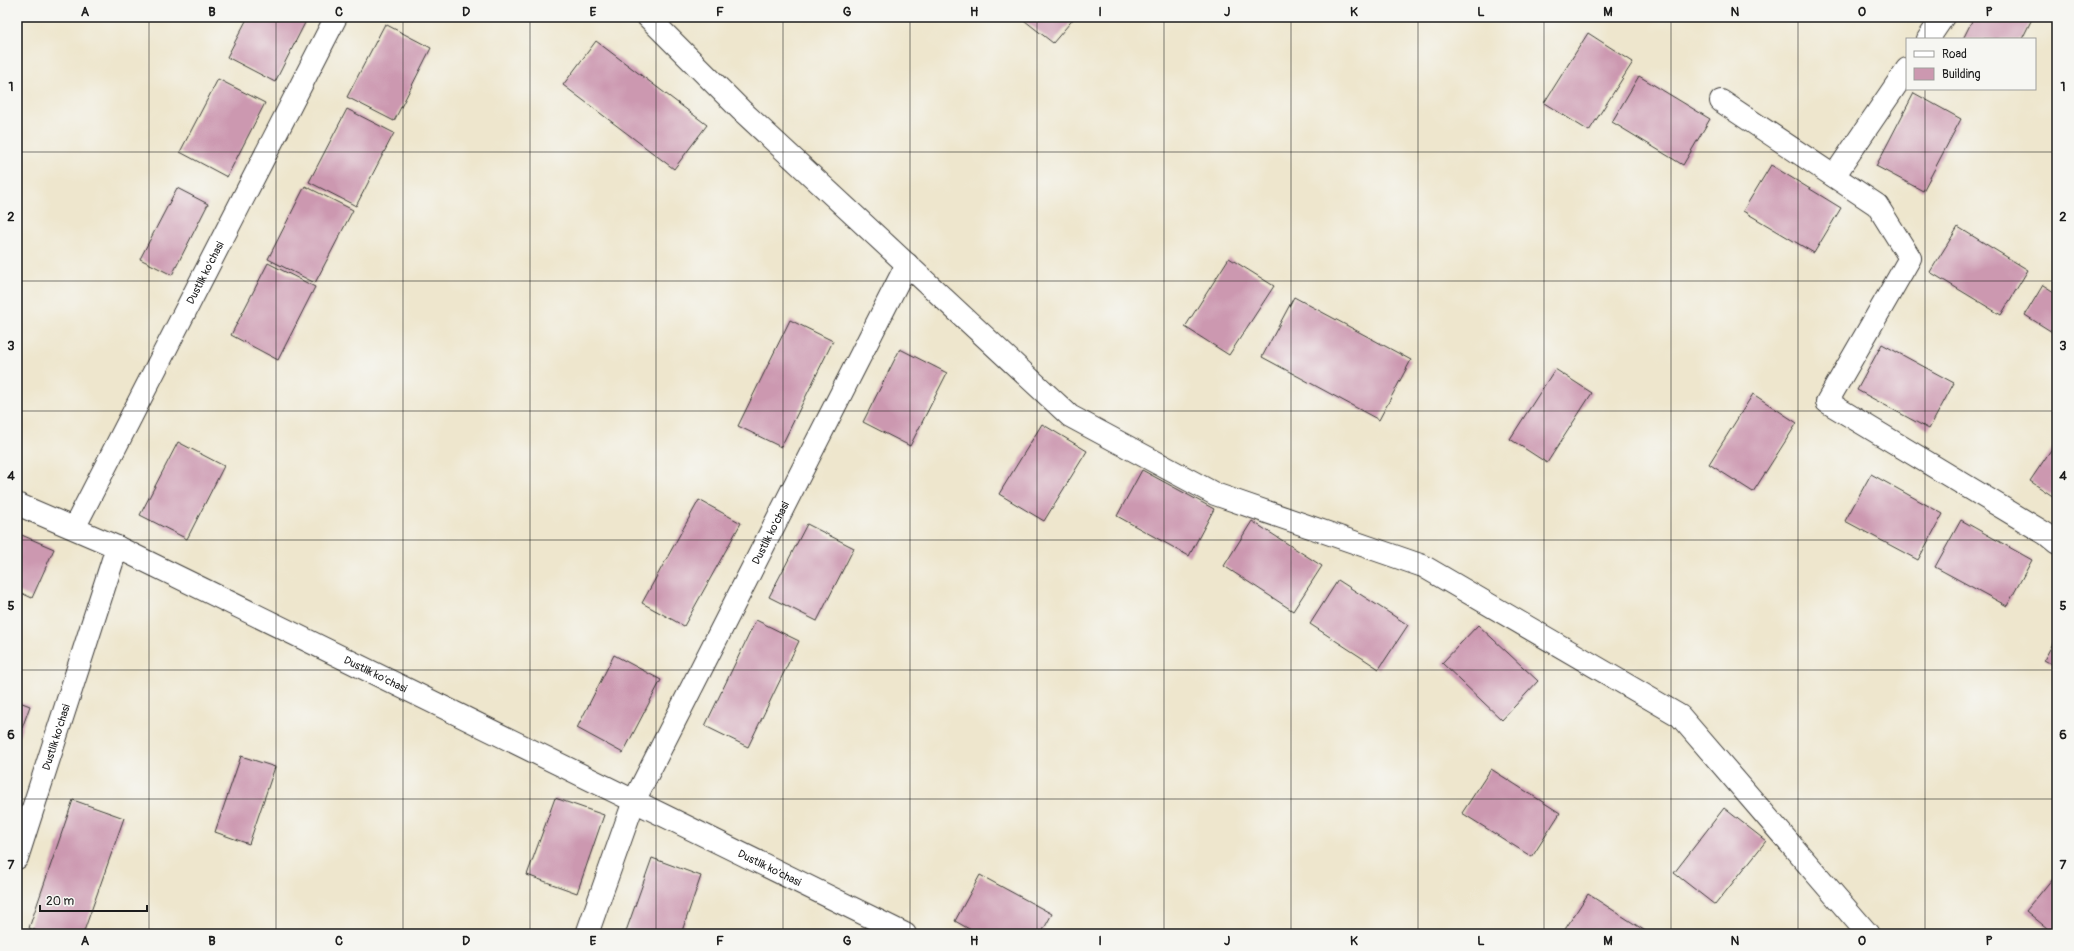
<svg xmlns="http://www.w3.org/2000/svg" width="2074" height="951" font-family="Pangolin,sans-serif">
<rect width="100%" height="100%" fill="#f6f6f2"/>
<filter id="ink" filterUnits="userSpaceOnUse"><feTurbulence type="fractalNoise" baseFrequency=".025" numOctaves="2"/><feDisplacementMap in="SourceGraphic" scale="8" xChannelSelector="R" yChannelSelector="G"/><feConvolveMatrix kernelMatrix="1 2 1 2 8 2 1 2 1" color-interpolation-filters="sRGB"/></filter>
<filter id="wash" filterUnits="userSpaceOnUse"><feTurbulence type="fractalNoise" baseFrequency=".012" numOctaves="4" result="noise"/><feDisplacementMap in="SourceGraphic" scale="16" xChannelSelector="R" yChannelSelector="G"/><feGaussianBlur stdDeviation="0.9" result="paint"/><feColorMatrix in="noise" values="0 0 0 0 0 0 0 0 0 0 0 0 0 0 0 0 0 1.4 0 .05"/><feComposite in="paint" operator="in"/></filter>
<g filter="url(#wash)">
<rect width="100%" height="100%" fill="#eee6cd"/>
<g id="blocks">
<g fill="#cc98b0">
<polygon points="248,17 308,17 275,82 227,57"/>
<polygon points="1020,17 1075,17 1053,43"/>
<polygon points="1974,17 2033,17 2022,39 1963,39"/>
<polygon points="385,24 431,48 394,121 347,97"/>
<polygon points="1588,33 1633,62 1589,131 1544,103"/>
<polygon points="596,41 707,125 674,169 563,85"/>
<polygon points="1639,76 1710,119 1683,165 1612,122"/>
<polygon points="218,79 265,103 227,177 180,152"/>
<polygon points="1914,93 1961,119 1923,191 1876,166"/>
<polygon points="347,109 394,133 356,206 309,182"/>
<polygon points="1771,165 1841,208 1814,253 1743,211"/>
<polygon points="305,186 353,210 315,283 268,259"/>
<polygon points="177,188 208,204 172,275 140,259"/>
<polygon points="1958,227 2028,270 2001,315 1930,272"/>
<polygon points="1229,258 1274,286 1229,355 1185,327"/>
<polygon points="268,263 315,287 278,360 231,335"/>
<polygon points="2043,285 2057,294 2057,335 2025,315"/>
<polygon points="1294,297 1411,360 1379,420 1262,357"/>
<polygon points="790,320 833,341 781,447 738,426"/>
<polygon points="1882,344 1954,383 1929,429 1857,390"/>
<polygon points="900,349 947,373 910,446 863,422"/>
<polygon points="1555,369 1592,393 1547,463 1510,439"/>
<polygon points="1753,394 1797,423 1753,492 1709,464"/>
<polygon points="1042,424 1087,451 1044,521 999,494"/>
<polygon points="2057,441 2057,499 2030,481"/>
<polygon points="178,442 224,466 187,539 140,515"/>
<polygon points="1142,470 1214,509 1189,556 1117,516"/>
<polygon points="1871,474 1943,514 1918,560 1845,521"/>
<polygon points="699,500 741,523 684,626 642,603"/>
<polygon points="1961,520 2032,560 2007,606 1935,567"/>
<polygon points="1252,521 1322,566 1293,611 1224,566"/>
<polygon points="807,524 854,548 817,621 769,597"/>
<polygon points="17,533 54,549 32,598 17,591"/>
<polygon points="1338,580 1408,625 1379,669 1310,624"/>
<polygon points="756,620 799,641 748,747 705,726"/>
<polygon points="1478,625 1538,681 1502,720 1442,663"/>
<polygon points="2057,636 2057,667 2044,660"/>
<polygon points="614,655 661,680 623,753 577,728"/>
<polygon points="17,701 30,706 17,742"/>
<polygon points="241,756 275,767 249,844 215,832"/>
<polygon points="1491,769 1560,813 1532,857 1462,813"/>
<polygon points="555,798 604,815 577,893 527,875"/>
<polygon points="73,800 124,818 83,934 46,934 29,928"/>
<polygon points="1724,808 1766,841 1715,905 1674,873"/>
<polygon points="652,858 701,876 681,934 625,934"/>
<polygon points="2057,873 2057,934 2054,934 2026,911"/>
<polygon points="980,875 1052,914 1041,934 978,934 955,921"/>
<polygon points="1588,894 1650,934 1562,934"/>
</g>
</g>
</g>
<g filter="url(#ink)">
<use href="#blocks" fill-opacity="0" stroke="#3c3a37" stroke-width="1"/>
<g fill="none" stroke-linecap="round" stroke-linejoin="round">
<g stroke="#3c3a37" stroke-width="24">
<g id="minor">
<polyline points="648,17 741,110 1070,416 1215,494 1423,566 1680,716 1868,934"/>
<polyline points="1928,39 1943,17"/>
<polyline points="1721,101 1877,205 1910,258 1827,402 2046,534 2057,543"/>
<polyline points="1834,176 1907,69"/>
<path id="s1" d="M17 504 117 547 905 934"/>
<path id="s2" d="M74 528 336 17"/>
<path id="s3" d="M17 858 117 547"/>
<path id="s4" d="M587 934 634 801 907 264"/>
</g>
</g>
<use href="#minor" stroke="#fff" stroke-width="22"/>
</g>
</g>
<path fill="none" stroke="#1c1c1c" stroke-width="1" stroke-opacity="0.55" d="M149 17V934M276 17V934M403 17V934M530 17V934M656 17V934M783 17V934M910 17V934M1037 17V934M1164 17V934M1291 17V934M1418 17V934M1544 17V934M1671 17V934M1798 17V934M1925 17V39M1925 89V934M17 152H2057M17 281H2057M17 411H2057M17 540H2057M17 670H2057M17 799H2057"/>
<g text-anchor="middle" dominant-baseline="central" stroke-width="4" stroke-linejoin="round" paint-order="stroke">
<g font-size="11" fill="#1c1c1c" stroke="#f6f6f2">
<text stroke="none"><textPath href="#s2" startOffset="287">Dustlik ko'chasi</textPath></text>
<text stroke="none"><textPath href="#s4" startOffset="442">Dustlik ko'chasi</textPath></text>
<text stroke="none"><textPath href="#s1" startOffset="397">Dustlik ko'chasi</textPath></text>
<text stroke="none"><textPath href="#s3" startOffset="127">Dustlik ko'chasi</textPath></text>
<text stroke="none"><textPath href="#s1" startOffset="836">Dustlik ko'chasi</textPath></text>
</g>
</g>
<rect width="2074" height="951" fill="none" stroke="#f6f6f2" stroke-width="44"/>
<rect x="1906" y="38" width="130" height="52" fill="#f6f6f2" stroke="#9f9f9c"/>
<rect x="1914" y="51" width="20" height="6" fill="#ffffff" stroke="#9f9f9c"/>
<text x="1942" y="58" font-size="12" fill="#1c1c1c">Road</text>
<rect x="1914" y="68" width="20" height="12" fill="#cc98b0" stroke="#9f9f9c"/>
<text x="1942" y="78" font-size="12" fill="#1c1c1c">Building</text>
<path d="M40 905v6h107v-6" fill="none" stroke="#1c1c1c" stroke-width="2"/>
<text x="46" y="905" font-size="12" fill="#1c1c1c" stroke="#f6f6f2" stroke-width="3" paint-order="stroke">20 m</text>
<rect x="22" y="22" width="2030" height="907" fill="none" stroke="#1c1c1c" stroke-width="1.5"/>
<g font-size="13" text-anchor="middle" font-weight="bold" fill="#1c1c1c">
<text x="85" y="16">A</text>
<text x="212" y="16">B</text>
<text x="339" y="16">C</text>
<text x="466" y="16">D</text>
<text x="593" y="16">E</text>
<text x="720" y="16">F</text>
<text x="847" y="16">G</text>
<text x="974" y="16">H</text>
<text x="1100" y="16">I</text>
<text x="1227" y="16">J</text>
<text x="1354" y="16">K</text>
<text x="1481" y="16">L</text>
<text x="1608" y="16">M</text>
<text x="1735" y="16">N</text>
<text x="1862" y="16">O</text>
<text x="1989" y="16">P</text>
<text x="11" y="91">1</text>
<text x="2063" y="91">1</text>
<text x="11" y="221">2</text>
<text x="2063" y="221">2</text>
<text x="11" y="350">3</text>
<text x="2063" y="350">3</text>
<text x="11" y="480">4</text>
<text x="2063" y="480">4</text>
<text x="11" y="610">5</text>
<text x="2063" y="610">5</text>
<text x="11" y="739">6</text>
<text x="2063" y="739">6</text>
<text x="11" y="869">7</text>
<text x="2063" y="869">7</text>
<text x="85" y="945">A</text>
<text x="212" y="945">B</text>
<text x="339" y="945">C</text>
<text x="466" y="945">D</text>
<text x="593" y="945">E</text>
<text x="720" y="945">F</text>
<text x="847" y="945">G</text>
<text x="974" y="945">H</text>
<text x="1100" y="945">I</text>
<text x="1227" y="945">J</text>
<text x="1354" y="945">K</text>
<text x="1481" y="945">L</text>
<text x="1608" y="945">M</text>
<text x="1735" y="945">N</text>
<text x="1862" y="945">O</text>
<text x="1989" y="945">P</text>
</g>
</svg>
